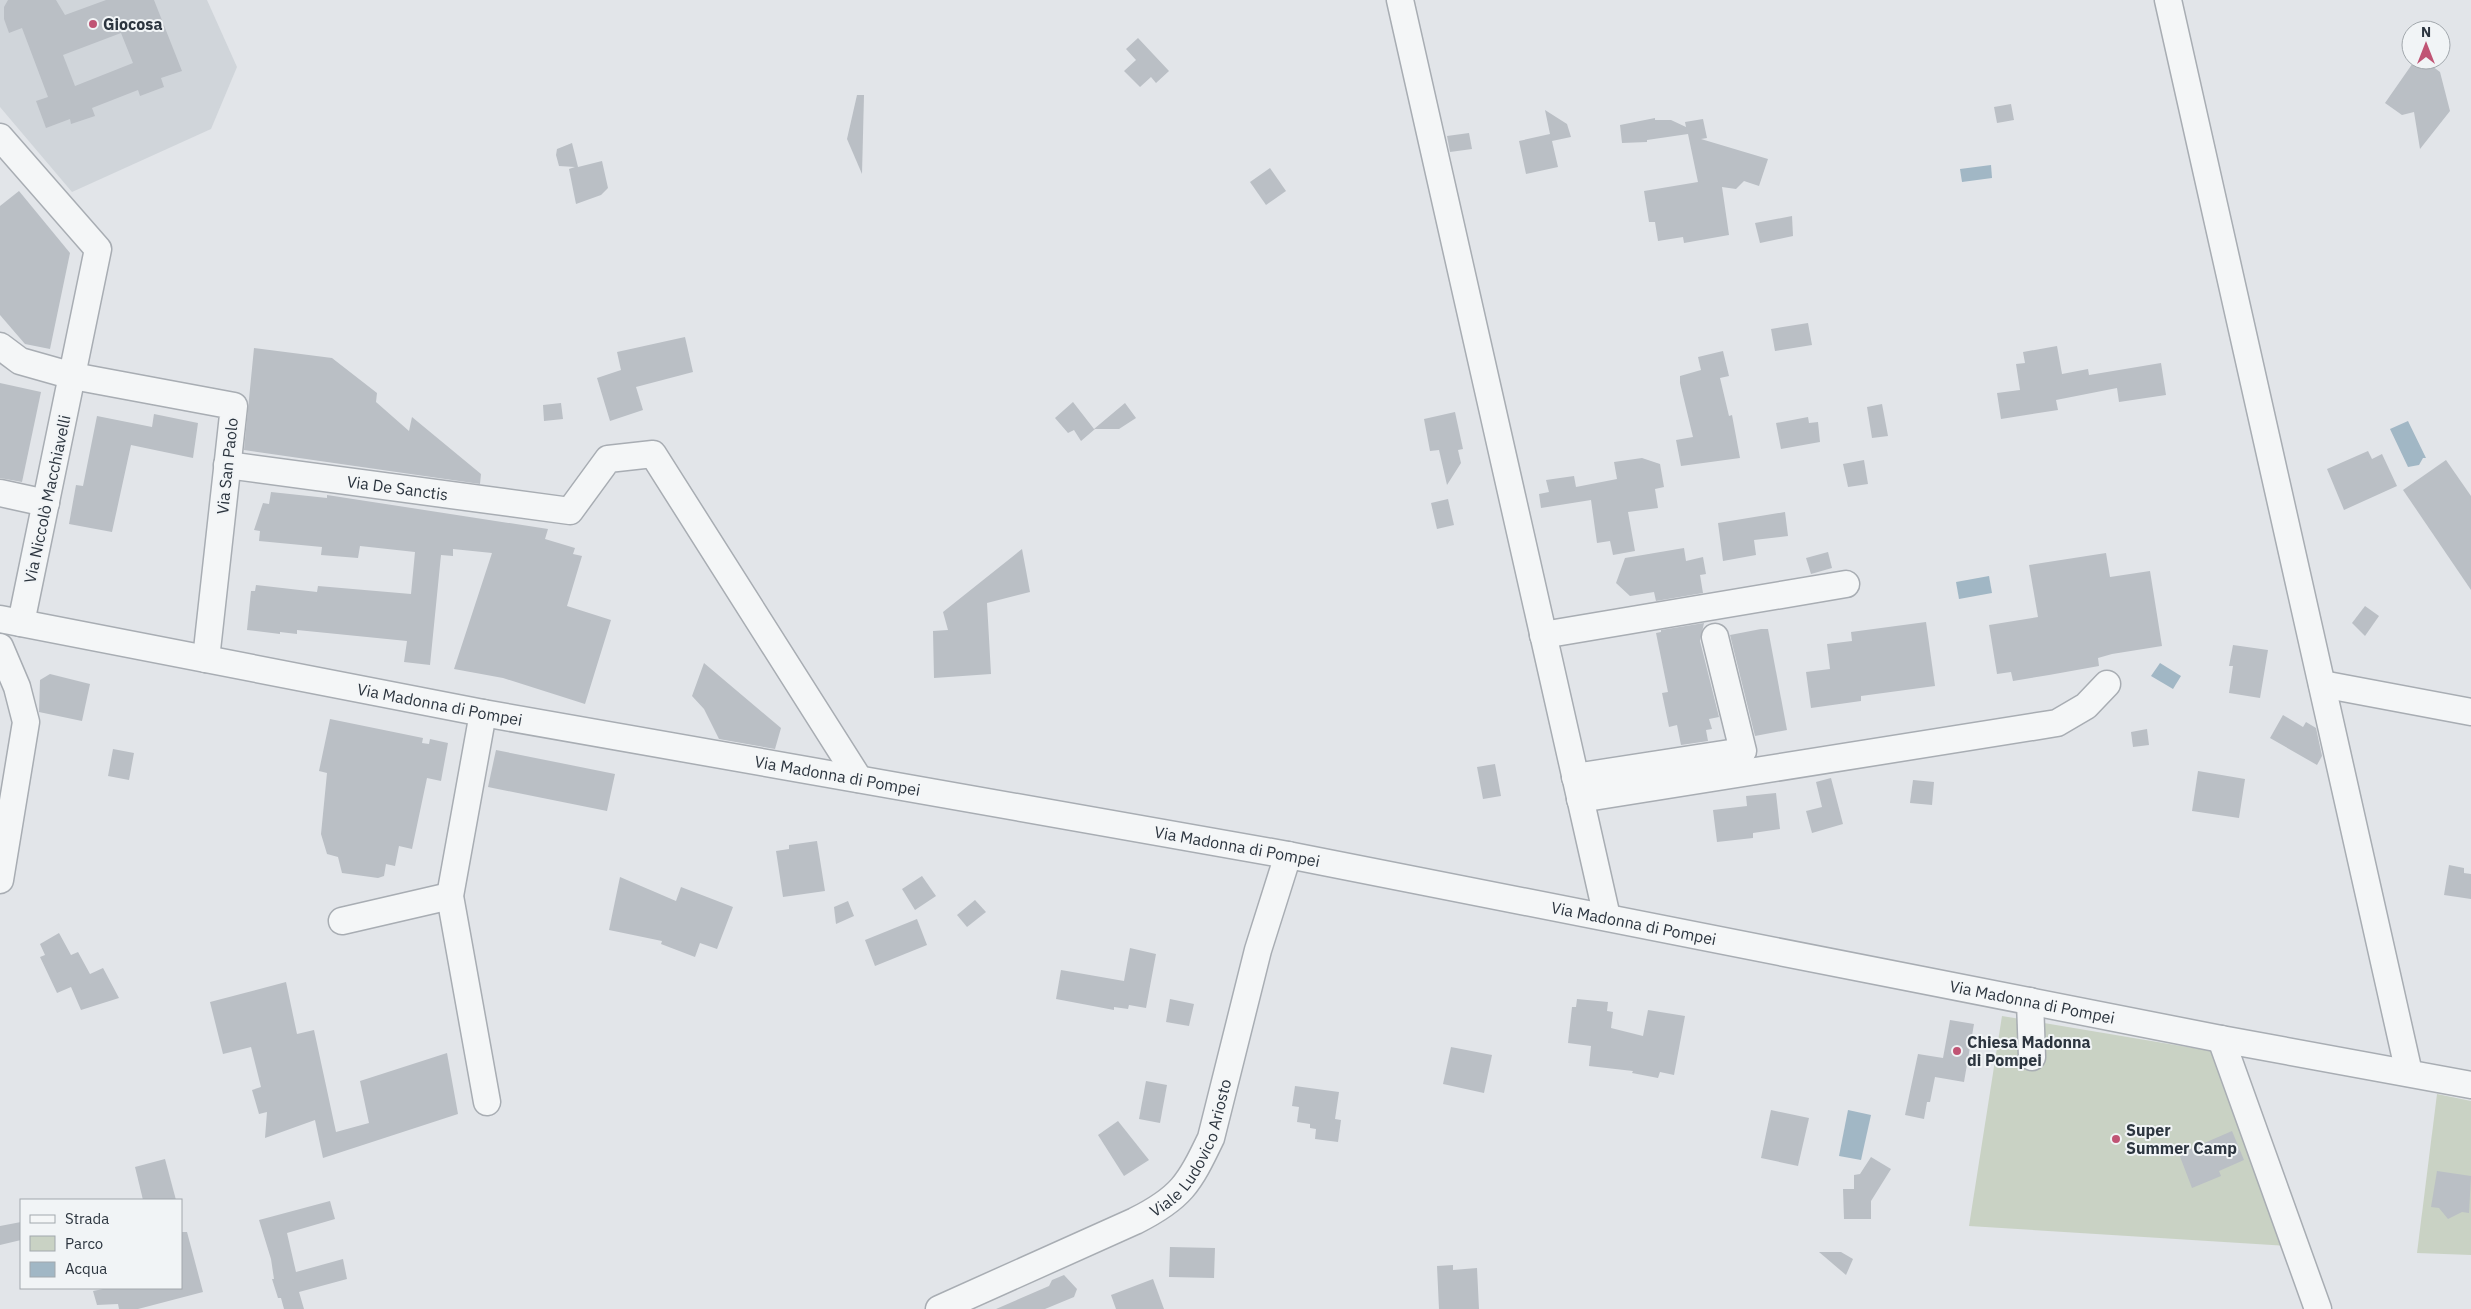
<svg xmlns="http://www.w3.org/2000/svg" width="2471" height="1309" font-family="'IBM Plex Sans',sans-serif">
<rect width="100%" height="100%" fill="#e2e5e9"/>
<polygon fill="#d0d5da" points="0,0 207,0 237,67 211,129 72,192 0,107"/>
<g fill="#c9d2c4">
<polygon points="2002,1016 2217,1052 2288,1246 1969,1226"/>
<polygon points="2437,1094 2471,1101 2471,1255 2417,1253"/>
</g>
<g fill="#a1b7c5">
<polygon points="1991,165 1992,178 1962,182 1960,169"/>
<polygon points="2408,421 2426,458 2423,458 2419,465 2408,467 2390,429"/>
<polygon points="1989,576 1992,593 1959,599 1956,582"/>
<polygon points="2160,663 2181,676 2173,689 2151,676"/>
<polygon points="1848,1110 1871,1115 1861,1160 1839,1156"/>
</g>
<g fill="#babfc5" fill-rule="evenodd">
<path d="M8 0H56L65 15 106 0H154L182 71 161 78 164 87 140 96 138 90 92 108 95 116 71 124 70 119 46 128 36 101 48 97 22 28 9 33 4 19V7ZM121 33 133 63 75 86 63 55Z"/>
<polygon points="1138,38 1169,71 1156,83 1151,77 1140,87 1124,71 1136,60 1126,49"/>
<polygon points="2415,60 2424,60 2440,72 2450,111 2420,149 2414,112 2402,115 2385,103"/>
<polygon points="857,95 864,95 862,174 847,139"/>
<polygon points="2011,104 2014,120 1997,123 1994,107"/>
<polygon points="1545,110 1567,124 1571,137 1552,141 1558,167 1526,174 1519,141 1550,134"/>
<polygon points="1655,118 1655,120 1671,120 1686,127 1685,122 1703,119 1707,138 1701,139 1768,159 1759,186 1744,181 1736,189 1722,187 1729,235 1684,243 1683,237 1658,241 1655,222 1649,222 1644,191 1698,182 1688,134 1647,140 1647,142 1622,143 1620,125"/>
<polygon points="1469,133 1472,149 1450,152 1447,136"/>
<polygon points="572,143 578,167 602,161 608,188 601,195 576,204 569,169 575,167 559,166 556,155 557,149"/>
<polygon points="1270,168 1286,191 1266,205 1250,182"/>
<polygon points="19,191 70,253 50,349 25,344 0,315 0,206"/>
<polygon points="1792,216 1793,236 1760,243 1755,223"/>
<polygon points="1808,323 1812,345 1775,351 1771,329"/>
<polygon points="685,337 693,372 636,387 643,410 610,421 597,378 621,370 617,352"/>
<polygon points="2057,346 2062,374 2088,369 2089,375 2161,363 2166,395 2119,402 2117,388 2056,400 2058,410 2001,419 1997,393 2020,390 2016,364 2025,363 2023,352"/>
<polygon points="254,348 332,358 377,393 376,402 409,431 412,417 481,474 480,484 244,450"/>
<polygon points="1723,351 1729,376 1720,378 1729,416 1732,415 1740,458 1681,466 1676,440 1693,437 1680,383 1680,376 1701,370 1698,357"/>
<polygon points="0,383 41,392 22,482 0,478"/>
<polygon points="1073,402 1094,429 1125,403 1136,418 1119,429 1095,429 1081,441 1074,430 1068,433 1055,418"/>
<polygon points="561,403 563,419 544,421 543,405"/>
<polygon points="1882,404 1888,436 1872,438 1867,407"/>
<polygon points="1455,412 1463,449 1458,450 1461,463 1447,485 1439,450 1430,451 1424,419"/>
<polygon points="154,414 198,423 193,458 131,445 112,532 69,524 76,485 83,486 97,416 152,427"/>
<polygon points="1808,417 1809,423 1818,422 1820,442 1781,449 1776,423"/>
<polygon points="2368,451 2372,459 2382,454 2397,486 2344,510 2327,469"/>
<polygon points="1642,458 1660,464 1664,487 1655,489 1658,508 1628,512 1635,551 1613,555 1610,541 1597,543 1591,500 1541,508 1539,494 1549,492 1546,480 1574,476 1576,487 1617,479 1614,462"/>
<polygon points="1864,460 1868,484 1848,487 1843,464"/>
<polygon points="2446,460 2471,496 2471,590 2403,490"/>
<polygon points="271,492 327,498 327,495 548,529 545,539 575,548 573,554 582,556 567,606 611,620 585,704 503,678 454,669 492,553 453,549 453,556 441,555 430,665 404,662 407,641 297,630 297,634 280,632 280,634 247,630 251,591 255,591 256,585 317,592 318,586 411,594 415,552 360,546 358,558 321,555 322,547 259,541 260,531 254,530 263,503 269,504"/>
<polygon points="1448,499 1454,525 1437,529 1431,503"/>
<polygon points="1785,512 1788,536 1754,540 1756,555 1723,561 1718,523"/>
<polygon points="1684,548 1686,561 1703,557 1706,574 1700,575 1703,593 1656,601 1654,592 1630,596 1616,583 1625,558"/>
<polygon points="1022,549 1030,592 987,603 991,674 934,678 933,631 948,630 943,612"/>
<polygon points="1828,552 1832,568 1811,574 1806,558"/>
<polygon points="2106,553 2110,577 2150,571 2162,646 2112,654 2098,658 2099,666 2049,675 2013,681 2011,672 1997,674 1989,625 2038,617 2029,565"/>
<polygon points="2365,606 2379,616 2365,636 2352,623"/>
<polygon points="1926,622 1935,686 1861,696 1861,701 1811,708 1806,672 1830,669 1827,644 1852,641 1851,632"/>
<polygon points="1704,623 1700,641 1719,717 1709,719 1712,729 1706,730 1708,741 1681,745 1677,725 1669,727 1662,693 1668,692 1656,633 1661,632 1661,630"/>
<polygon points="1761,629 1768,629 1787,730 1755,736 1730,635"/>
<polygon points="2233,645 2268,650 2260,698 2229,693 2233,666 2229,666"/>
<polygon points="704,663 781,728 775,749 719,739 704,709 692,696"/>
<polygon points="50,674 90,684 82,721 39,712 40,680"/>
<polygon points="2283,715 2303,727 2306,722 2316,728 2322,756 2317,765 2270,738"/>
<polygon points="330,719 423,738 422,743 429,744 430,739 448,743 441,781 427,778 412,849 399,846 395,866 386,864 384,876 378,878 342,873 338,857 327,854 321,834 327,773 319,771"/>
<polygon points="2147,729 2149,745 2133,747 2131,732"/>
<polygon points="113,749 134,753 129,780 108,776"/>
<polygon points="496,750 615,774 607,811 488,787"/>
<polygon points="1495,764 1501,796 1483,799 1477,767"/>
<polygon points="2198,771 2245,779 2239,818 2192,811"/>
<polygon points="1831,778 1843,824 1812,833 1806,811 1822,807 1816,782"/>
<polygon points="1913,780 1934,782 1932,805 1910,803"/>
<polygon points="1776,793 1780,829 1753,833 1753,838 1717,842 1713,810 1747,806 1746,796"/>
<polygon points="817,841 825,891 783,897 776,851 789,849 789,845"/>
<polygon points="2449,865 2464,868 2464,873 2471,874 2471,899 2444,895"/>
<polygon points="922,876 936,896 915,910 902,889"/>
<polygon points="620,877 676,901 681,887 733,907 717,949 700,943 695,957 661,944 662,941 609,930"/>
<polygon points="975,900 986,912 967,927 957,915"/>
<polygon points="848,901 854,916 836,924 834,907"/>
<polygon points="917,919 927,945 875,966 865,940"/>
<polygon points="59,933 71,955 78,952 90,974 103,968 119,998 81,1010 71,987 57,993 40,957 45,955 40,944"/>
<polygon points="1130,948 1156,954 1146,1008 1129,1005 1128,1009 1114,1007 1114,1010 1056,999 1061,970 1124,981"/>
<polygon points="286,982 297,1034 314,1030 336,1132 369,1123 360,1081 447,1053 458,1114 323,1158 315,1120 265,1138 267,1112 259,1114 252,1090 261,1087 251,1047 223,1054 210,1002"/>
<polygon points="1170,999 1194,1004 1189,1026 1166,1022"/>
<polygon points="1577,999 1608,1002 1607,1011 1613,1012 1611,1028 1643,1036 1648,1010 1685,1016 1674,1075 1660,1072 1658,1078 1632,1073 1633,1071 1589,1066 1591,1046 1568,1043 1572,1007 1576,1007"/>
<polygon points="1950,1020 1974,1024 1964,1082 1935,1077 1930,1102 1927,1102 1924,1119 1905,1115 1918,1054 1943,1058"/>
<polygon points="1451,1047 1492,1055 1484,1093 1443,1084"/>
<polygon points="1146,1081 1167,1085 1160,1123 1139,1119"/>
<polygon points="1295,1086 1339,1092 1335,1119 1341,1120 1338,1142 1315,1139 1316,1129 1310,1128 1310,1124 1297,1122 1299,1107 1292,1106"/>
<polygon points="1771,1110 1809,1118 1798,1166 1761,1158"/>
<polygon points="1118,1121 1149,1160 1124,1176 1098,1135"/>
<polygon points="2232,1131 2244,1160 2219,1171 2221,1176 2192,1188 2179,1154"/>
<polygon points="1871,1157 1891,1169 1871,1201 1871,1219 1844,1219 1843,1189 1854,1189 1854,1175 1860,1174"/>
<polygon points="165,1159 176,1200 143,1200 135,1167"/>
<polygon points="2437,1171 2471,1176 2469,1213 2462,1212 2448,1219 2439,1208 2431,1207"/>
<polygon points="330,1201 335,1219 287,1233 296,1272 343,1259 347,1279 299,1292 304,1309 284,1309 281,1298 278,1298 272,1279 274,1279 271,1259 259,1220"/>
<polygon points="21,1222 21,1240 0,1245 0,1226"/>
<polygon points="181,1232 187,1232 203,1292 138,1309 119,1309 118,1304 97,1305 93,1291 108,1288 181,1288"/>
<polygon points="1170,1247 1215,1248 1214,1278 1169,1277"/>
<polygon points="1819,1252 1841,1252 1853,1259 1846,1275"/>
<polygon points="1453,1265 1453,1270 1477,1268 1479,1309 1439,1309 1437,1266"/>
<polygon points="1064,1275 1077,1289 1074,1297 1045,1309 996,1309 1049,1286 1052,1280"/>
<polygon points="1153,1279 1164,1309 1116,1309 1111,1295"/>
</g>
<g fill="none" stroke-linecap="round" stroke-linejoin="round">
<g stroke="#a8adb3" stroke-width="29">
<g id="minor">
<polyline points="1400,0 1607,917"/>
<polyline points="2168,0 2409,1073"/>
<polyline points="0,137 98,249 21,623"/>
<polyline points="0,346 20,361 73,376 234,406 206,659"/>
<path id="s1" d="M227 465 570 511 608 459 653 454 859 779"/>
<polyline points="0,493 46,503"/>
<path id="s2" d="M0 619 483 713 1288 855 2221 1039 2471 1085"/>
<polyline points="1543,635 1846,584"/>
<polyline points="0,647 17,687 26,722 0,880"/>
<polyline points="2322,684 2471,712"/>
<polyline points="483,713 450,896 487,1102"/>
<polyline points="1575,777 1743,751 1715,637"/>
<polyline points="1580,799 2057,723 2086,706 2107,684"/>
<polyline points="342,921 450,896"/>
<polyline points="2030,1001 2032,1057"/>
<polyline points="2221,1039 2318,1309"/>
<path id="s3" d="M939 1309 1135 1221C1181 1198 1189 1184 1211 1138L1258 950 1288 855"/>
</g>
</g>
<use href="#minor" stroke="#f4f6f7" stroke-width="26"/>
</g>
<g fill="#c05474" stroke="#f1f4f6" stroke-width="2">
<circle cx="93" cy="24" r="5"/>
<circle cx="1957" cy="1051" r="5"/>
<circle cx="2116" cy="1139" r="5"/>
</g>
<g text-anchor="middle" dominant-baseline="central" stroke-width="4" stroke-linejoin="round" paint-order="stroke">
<g font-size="16" font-weight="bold" fill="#2c353f" stroke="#f1f4f6" text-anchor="start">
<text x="103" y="24">Giocosa</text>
<text x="1967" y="1042">Chiesa Madonna<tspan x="1967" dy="18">di Pompei</tspan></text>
<text x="2126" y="1130">Super<tspan x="2126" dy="18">Summer Camp</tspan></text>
</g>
<g font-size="16" fill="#2c353f" stroke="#f1f4f6">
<text transform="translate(227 466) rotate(-84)">Via San Paolo</text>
<text stroke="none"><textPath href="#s1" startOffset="172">Via De Sanctis</textPath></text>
<text transform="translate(47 499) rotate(-78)">Via Niccolò Macchiavelli</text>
<text stroke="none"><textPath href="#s2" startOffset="448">Via Madonna di Pompei</textPath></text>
<text stroke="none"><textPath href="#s2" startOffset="852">Via Madonna di Pompei</textPath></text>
<text stroke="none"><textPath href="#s2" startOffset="1258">Via Madonna di Pompei</textPath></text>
<text stroke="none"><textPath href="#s2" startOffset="1662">Via Madonna di Pompei</textPath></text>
<text stroke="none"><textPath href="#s2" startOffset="2068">Via Madonna di Pompei</textPath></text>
<text stroke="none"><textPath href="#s3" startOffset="312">Viale Ludovico Ariosto</textPath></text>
</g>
</g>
<rect x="20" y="1199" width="162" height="90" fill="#f1f4f6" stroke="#a2a8ad"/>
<rect x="30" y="1215" width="25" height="8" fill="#f4f6f7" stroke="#a2a8ad"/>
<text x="65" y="1224" font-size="15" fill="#2c353f">Strada</text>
<rect x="30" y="1236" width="25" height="15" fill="#c9d2c4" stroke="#a2a8ad"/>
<text x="65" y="1249" font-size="15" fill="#2c353f">Parco</text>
<rect x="30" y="1262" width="25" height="15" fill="#a1b7c5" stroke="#a2a8ad"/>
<text x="65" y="1274" font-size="15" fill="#2c353f">Acqua</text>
<g transform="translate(2426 45)"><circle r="24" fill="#f1f4f6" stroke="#a2a8ad"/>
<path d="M0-4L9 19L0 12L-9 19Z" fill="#c05474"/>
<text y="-8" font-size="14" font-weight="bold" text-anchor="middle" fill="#2c353f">N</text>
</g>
</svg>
